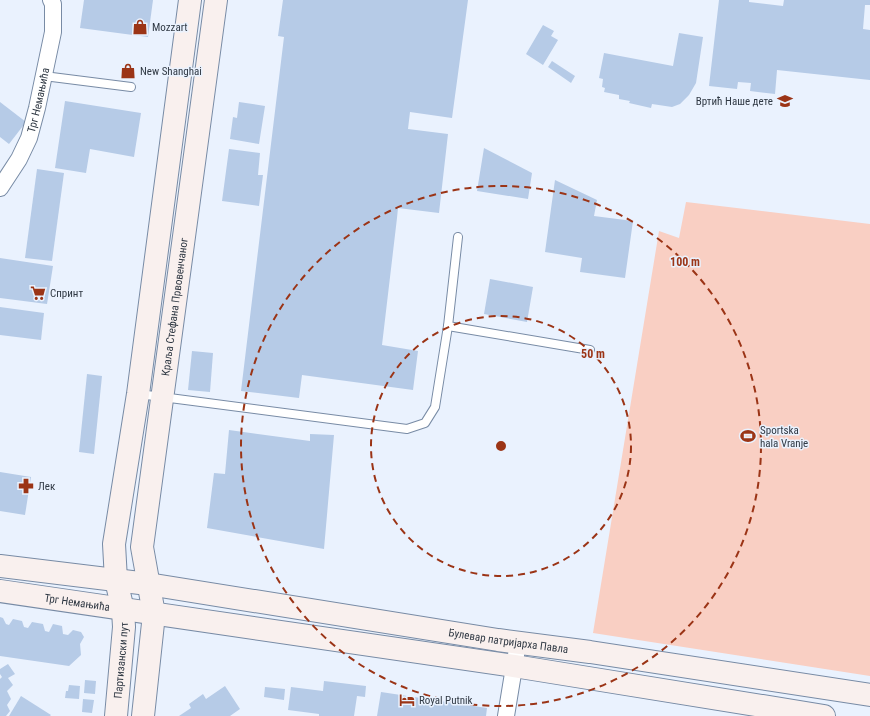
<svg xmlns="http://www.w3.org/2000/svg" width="870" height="716" font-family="'Roboto Condensed',sans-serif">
<rect width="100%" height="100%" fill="#eaf2fe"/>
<polygon fill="#f9cfc3" points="686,202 870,224 870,676 593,633 659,231 679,238"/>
<g fill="#b6cbe7">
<polygon points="84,0 153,0 148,37 80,28"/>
<polygon points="283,0 468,0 452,118 410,112 408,129 448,134 439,213 398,208 397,218 382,345 418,351 413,390 302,375 299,398 241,391 284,37 278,36"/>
<polygon points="719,0 749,0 749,2 783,6 784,0 870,0 870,5 865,5 863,29 870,30 870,80 777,70 775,94 750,91 751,83 738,82 737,89 709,86"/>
<polygon points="543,25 554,31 551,36 558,40 543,65 526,54"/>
<polygon points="679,33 703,37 696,83 689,95 680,104 672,107 652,104 651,108 629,103 630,101 619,99 619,95 604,92 605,88 602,87 603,79 599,78 604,53 673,66"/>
<polygon points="552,61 575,76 571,83 548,67"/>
<polygon points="65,101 141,113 134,157 90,149 86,173 55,168"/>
<polygon points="0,102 26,122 9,144 0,137"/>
<polygon points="239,102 265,106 259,144 230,139 233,117 237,118"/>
<polygon points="484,148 532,173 528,199 477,191"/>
<polygon points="229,149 260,153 258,175 263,175 259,206 222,201"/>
<polygon points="37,169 64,173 52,261 25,258"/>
<polygon points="555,180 597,200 594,216 633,221 625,278 580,272 582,258 545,252"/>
<polygon points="0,258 53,266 47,304 0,298"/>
<polygon points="490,279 533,287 527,322 484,314"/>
<polygon points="0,307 44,313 41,340 0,335"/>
<polygon points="192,351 213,353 210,392 188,390"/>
<polygon points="87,374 102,376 94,454 79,452"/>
<polygon points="229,430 310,441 310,434 334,435 324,549 207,528 214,473 225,474"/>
<polygon points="0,472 31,477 25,515 0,511"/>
<polygon points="0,617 3,618 6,624 9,625 13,619 22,621 24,627 28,628 32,622 43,624 45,631 49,632 53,624 62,626 63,634 68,635 73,630 81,632 84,637 80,644 81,655 69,666 0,656"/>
<polygon points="8,664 15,674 8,678 13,685 7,691 11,699 7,705 10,711 6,716 0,716 0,679 2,677 0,674 0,669"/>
<polygon points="85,680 96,681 95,694 84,693"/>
<polygon points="324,681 366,686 365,697 357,696 354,716 319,716 319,714 288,710 291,687 323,691"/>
<polygon points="69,685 80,686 79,699 65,698 66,691 68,691"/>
<polygon points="225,686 240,709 230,716 179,716 191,708 189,704 203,694 206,699"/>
<polygon points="265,687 285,689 284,700 264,697"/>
<polygon points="381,692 487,708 486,716 377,716"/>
<polygon points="21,696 51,715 50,716 9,716"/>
<polygon points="83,699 94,700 92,713 82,712"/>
</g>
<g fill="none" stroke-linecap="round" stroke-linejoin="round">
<g stroke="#788ba5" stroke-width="10">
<g id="lane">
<polyline points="44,76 131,87"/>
<polyline points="448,326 590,350"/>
<polyline points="139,394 407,429 425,423 435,407 448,326 458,237"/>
</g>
</g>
<g stroke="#788ba5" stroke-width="18">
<g id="street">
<path id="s1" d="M0 188 19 159 29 138 37 108 53 32V4L51 0"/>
<polyline points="506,716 518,643"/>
</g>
</g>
<g stroke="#788ba5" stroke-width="24">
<g id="secondary">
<path id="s2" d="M0 566 148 584 498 640 590 652 870 695"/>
<path id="s3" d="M0 591 514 666 824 716"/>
<path id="s4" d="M116 716 124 627 123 610 116 580 114 544 138 394 190 0"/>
<path id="s5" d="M143 716 154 614 142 547 216 0"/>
</g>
</g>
<use href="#lane" stroke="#fff" stroke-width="8"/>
<use href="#street" stroke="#fff" stroke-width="16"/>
<use href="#secondary" stroke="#f9f0ee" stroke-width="22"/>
</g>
<g fill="none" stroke="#9b3416" stroke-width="2" stroke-dasharray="7 5">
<circle cx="501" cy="446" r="130"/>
<circle cx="501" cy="446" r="260"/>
</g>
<defs>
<g id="shop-bare" transform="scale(1.2)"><path d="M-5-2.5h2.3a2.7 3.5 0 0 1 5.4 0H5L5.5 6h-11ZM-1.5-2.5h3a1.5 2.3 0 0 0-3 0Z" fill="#9b3416" stroke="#eaf2fe" stroke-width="2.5" paint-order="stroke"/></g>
<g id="school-bare" transform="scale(1.2)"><path d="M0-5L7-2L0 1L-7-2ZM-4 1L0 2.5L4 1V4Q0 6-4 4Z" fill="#9b3416" stroke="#eaf2fe" stroke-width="2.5" paint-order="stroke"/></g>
<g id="supermarket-bare" transform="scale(1.2)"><path d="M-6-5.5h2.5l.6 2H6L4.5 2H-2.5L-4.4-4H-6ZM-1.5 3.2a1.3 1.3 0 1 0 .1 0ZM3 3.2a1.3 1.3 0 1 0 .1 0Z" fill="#9b3416" stroke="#eaf2fe" stroke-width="2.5" paint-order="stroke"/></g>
<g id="stadium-bare" transform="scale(1.2)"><path d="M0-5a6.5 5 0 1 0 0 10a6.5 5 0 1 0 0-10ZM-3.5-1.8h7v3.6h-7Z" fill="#9b3416" stroke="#eaf2fe" stroke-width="2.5" paint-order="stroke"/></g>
<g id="pharmacy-bare" transform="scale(1.2)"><path d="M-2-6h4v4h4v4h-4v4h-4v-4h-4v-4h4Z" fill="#9b3416" stroke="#eaf2fe" stroke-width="2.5" paint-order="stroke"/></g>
<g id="hotel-bare" transform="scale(1.2)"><path d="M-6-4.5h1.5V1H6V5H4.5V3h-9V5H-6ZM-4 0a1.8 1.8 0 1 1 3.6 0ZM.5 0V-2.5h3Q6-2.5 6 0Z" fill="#9b3416" stroke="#eaf2fe" stroke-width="2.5" paint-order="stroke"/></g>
</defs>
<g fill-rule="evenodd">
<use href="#shop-bare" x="140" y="27"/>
<use href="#shop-bare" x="128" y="71"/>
<use href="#school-bare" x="785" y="101"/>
<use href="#supermarket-bare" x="38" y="293"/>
<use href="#stadium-bare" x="748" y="436"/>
<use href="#pharmacy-bare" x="26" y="486"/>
<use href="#hotel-bare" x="407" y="700"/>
</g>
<g text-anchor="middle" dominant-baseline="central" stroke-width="3" stroke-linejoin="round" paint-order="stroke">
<g font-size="11" fill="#303944" stroke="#eaf2fe" text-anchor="start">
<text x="152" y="27">Mozzart</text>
<text x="140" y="71">New Shanghai</text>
<text x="773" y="101" text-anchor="end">Вртић Наше дете</text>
<text x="50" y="293">Спринт</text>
<text x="760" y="430">Sportska<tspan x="760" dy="13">hala Vranje</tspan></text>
<text x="38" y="486">Лек</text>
<text x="419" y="700">Royal Putnik</text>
</g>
<g font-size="11" fill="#303944" stroke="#eaf2fe">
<text stroke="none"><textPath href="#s1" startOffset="97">Трг Немањића</textPath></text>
<text stroke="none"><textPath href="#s5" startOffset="413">Краља Стефана Првовенчаног</textPath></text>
<text stroke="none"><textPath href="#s3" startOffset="78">Трг Немањића</textPath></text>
<text stroke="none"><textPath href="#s2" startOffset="514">Булевар патријарха Павла</textPath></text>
<text stroke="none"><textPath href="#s4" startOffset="56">Партизански пут</textPath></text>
</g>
</g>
<circle cx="501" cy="446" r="6" fill="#9b3416" stroke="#eaf2fe" stroke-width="2"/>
<g font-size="12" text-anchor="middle" font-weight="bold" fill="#9b3416" stroke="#eaf2fe" stroke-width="3" stroke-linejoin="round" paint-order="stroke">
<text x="685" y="266">100 m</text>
<text x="593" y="358">50 m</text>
</g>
</svg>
